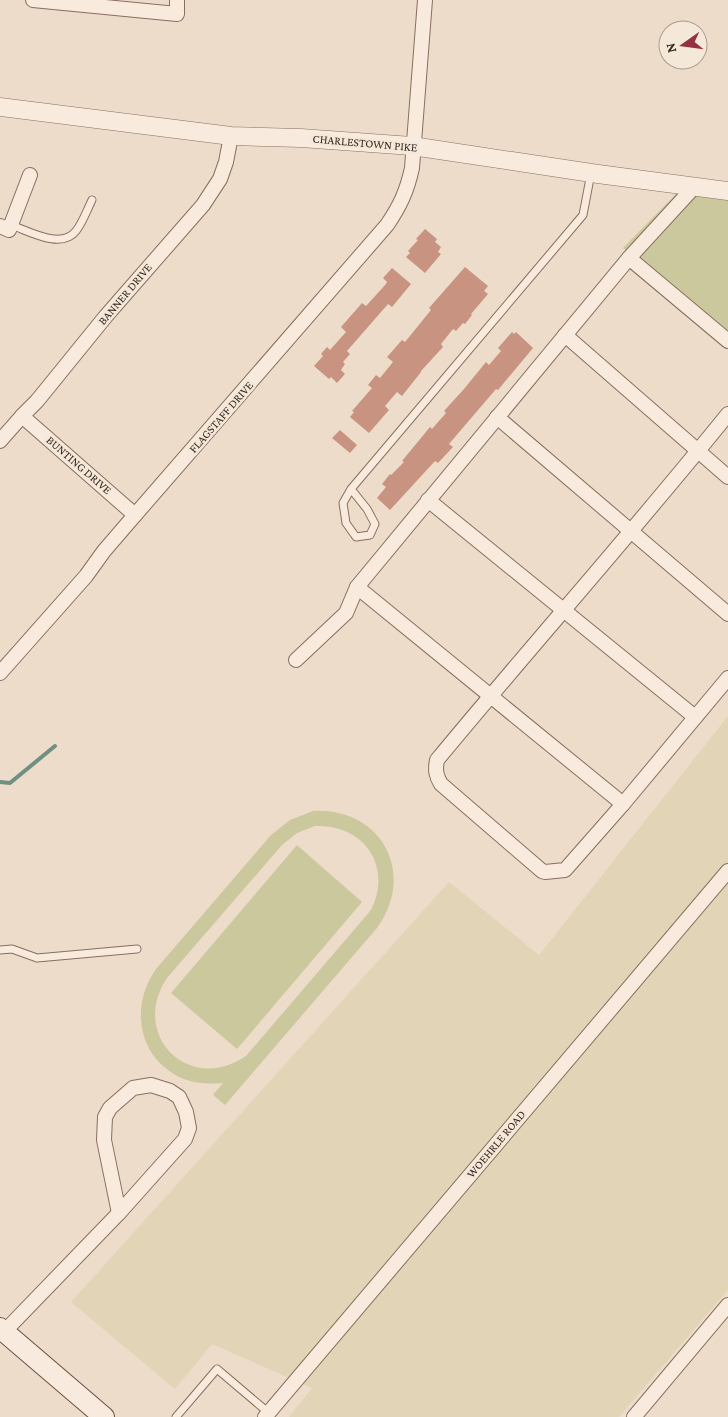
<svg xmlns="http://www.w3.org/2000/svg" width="728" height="1417" font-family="'Crimson Pro',serif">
<rect width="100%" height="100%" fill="#eddcc9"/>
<polygon fill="#e2d4b7" points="728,716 728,1290 619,1417 289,1417 312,1388 212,1344 175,1389 71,1302 449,882 539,955"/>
<g fill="#cbc89d" fill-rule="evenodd">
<polygon points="677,193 728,199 728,334 623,248"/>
<path d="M313 811C381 807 417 873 377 928L225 1105 213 1095 223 1083C210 1084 197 1084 184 1079 138 1060 129 1007 156 969L271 835 290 820ZM315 826C364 824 393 866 371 910L246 1056C189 1095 129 1035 167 978L282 845 297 833Z"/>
<polygon points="297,845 362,902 237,1049 171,993"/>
</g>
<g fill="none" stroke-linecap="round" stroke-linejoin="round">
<polyline stroke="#709083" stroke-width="4" points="0,782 10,783 55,746"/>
</g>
<g fill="#c99381">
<polygon points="425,229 437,239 435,242 441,247 438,252 441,254 425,273 406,257 410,253 408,251 418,240 416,239"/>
<polygon points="465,267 488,286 484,291 488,294 471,314 472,315 465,324 463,323 456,331 453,329 441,344 443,347 421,371 421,372 402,396 397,392 385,406 389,410 369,433 350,417 354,412 352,411 372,388 368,385 376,375 380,378 393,362 387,357 402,340 405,342 431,310 429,308"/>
<polygon points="392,268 411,284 392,307 388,304 347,351 350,354 343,362 345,364 341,370 345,374 337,383 331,377 329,379 314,366 323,356 321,354 327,347 330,350 346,332 341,327 362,303 366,306 386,284 387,282 383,278"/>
<polygon points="512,332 514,334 516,332 533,348 498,390 496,389 449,444 453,447 438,463 435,461 390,510 377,498 386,487 382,484 390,474 391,475 404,462 402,461 430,427 432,429 446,413 444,411 464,389 486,362 489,365 501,351 498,348"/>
<polygon points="340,430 357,445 350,453 332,438"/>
</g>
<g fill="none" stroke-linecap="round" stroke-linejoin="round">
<g stroke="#886e5f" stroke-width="9">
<g id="service">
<path d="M11 225C29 231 61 250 76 231 83 222 87 210 92 200"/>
<polyline points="351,489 367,509 375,524 370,535 356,537 346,523 343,503 351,489 583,215 591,173"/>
<polyline points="0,950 12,949 37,958 137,949"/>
<polyline points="176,1417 217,1369 269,1413"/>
</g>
</g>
<g stroke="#886e5f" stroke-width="16">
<g id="minor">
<polyline points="33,0 177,14 177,0"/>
<polyline points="0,226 9,230 30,175"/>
<polyline points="629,258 728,341"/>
<polyline points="565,335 728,477"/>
<path d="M728 414C633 532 533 644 437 760 435 770 436 776 441 784L542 871 545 872 565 870 623 804 728 678"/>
<polyline points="22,416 135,515"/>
<polyline points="497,417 728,614"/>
<polyline points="0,441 22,416 37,401 106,316 203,205 220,179 226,162 231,136"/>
<polyline points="428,500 695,717"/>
<polyline points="357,587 623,804"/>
<polyline points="296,660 346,613 357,587 629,258 695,186"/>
<path d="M0 673 86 576 104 551 135 515 387 225C400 206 407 191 412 168L425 0"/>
<polygon points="151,1085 170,1091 179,1097 186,1112 189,1128 185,1139 119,1213 104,1140 105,1117 110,1108 133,1088"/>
<polyline points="4,1332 119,1213"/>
<polyline points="265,1417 728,871"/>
<polyline points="634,1417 728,1305"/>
</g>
</g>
<g stroke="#886e5f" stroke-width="19">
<polyline id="tertiary" points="0,107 231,136 301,138 412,146 598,174 728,191"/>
</g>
<g stroke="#6a4f42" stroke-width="22">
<polyline id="secondary" points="0,1328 104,1417"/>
</g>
<use href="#service" stroke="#f8ebdd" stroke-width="7"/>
<use href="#minor" stroke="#f8ebdd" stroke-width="14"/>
<use href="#tertiary" stroke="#f8ebdd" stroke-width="18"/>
<use href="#secondary" stroke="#f8ebdd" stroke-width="20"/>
</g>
<g text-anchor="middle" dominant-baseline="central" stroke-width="5" stroke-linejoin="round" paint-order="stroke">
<g font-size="12" fill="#3a2921" stroke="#f4e8d9">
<text transform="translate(365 143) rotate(5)">CHARLESTOWN PIKE</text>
<text transform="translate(125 294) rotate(-50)">BANNER DRIVE</text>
<text transform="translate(221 417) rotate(-49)">FLAGSTAFF DRIVE</text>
<text transform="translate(79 465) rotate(41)">BUNTING DRIVE</text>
<text transform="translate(496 1144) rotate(-50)">WOEHRLE ROAD</text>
</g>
</g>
<g transform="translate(683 45) rotate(256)"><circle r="24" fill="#f4e8d9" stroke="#aa9c8f"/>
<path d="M0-4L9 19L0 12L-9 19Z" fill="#943243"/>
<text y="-8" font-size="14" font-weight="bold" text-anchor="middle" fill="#3a2921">N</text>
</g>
</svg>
